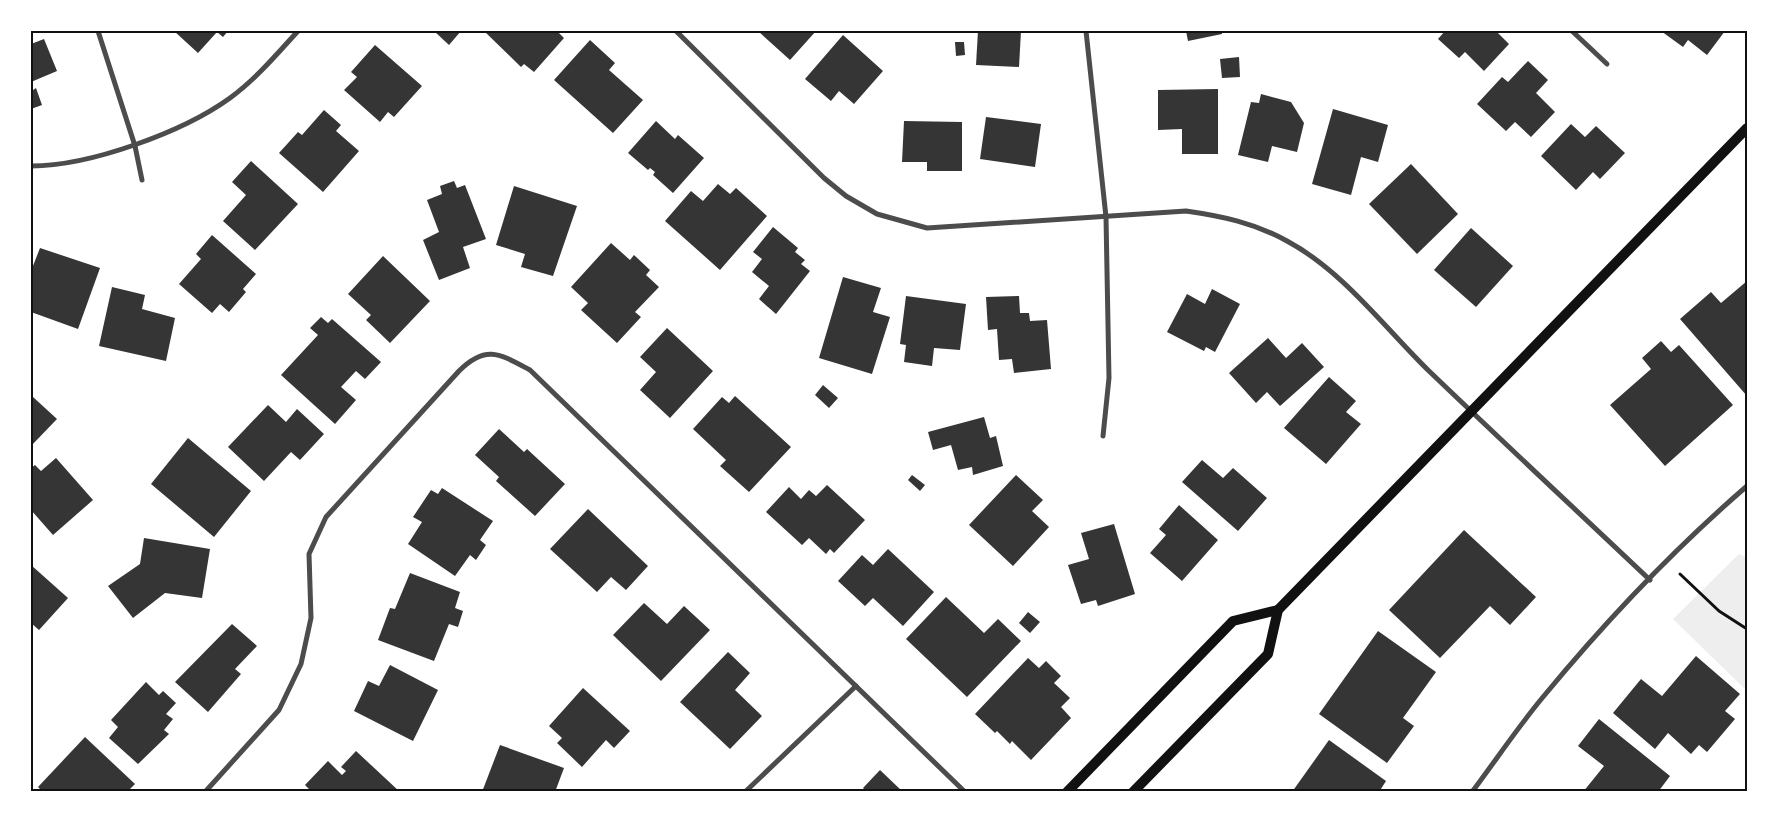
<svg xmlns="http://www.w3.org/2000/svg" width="1778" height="823" font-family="Jost,sans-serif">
<rect width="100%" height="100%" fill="#fff"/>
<polygon fill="#eee" points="1739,554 1747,558 1747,691 1673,619"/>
<g fill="#353535">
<polygon points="174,31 228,31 223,37 217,32 198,53"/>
<polygon points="434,31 461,31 449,45"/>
<polygon points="484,31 557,31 564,38 534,72 524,64 521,67"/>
<polygon points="758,31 816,31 790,60"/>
<polygon points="978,31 1021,31 1019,67 976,65"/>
<polygon points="1186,31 1222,31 1222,34 1188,41"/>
<polygon points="1445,31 1496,31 1509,44 1484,71 1465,52 1459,58 1438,39"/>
<polygon points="1661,31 1725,31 1707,55 1688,40 1683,47"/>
<polygon points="843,35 883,71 854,104 839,91 831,101 805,79"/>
<polygon points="44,39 57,71 31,82 31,44"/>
<polygon points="590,40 615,63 609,70 643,100 613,133 554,80"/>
<polygon points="955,42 964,42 965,55 956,56"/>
<polygon points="375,45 422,86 394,117 388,112 380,122 344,90 357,77 351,72"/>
<polygon points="1239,57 1240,77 1222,78 1220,59"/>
<polygon points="1528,61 1548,80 1536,93 1555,112 1531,137 1515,122 1506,131 1477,104 1502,77 1508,82"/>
<polygon points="31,86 33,90 36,88 42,105 31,109"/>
<polygon points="1218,89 1218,154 1182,154 1182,129 1158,130 1158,90"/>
<polygon points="1261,94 1291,102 1304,123 1297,152 1272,146 1268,162 1238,155 1251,102 1259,103"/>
<polygon points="1333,109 1388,125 1378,162 1361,157 1351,195 1312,184"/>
<polygon points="324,110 341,125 336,131 359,151 323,192 279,153 298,132 302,135"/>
<polygon points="986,117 1041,124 1035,167 980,159"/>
<polygon points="656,121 675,139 678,135 704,158 673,193 653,175 655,172 650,168 648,170 628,153"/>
<polygon points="904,121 962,122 962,171 927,171 927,162 902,162"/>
<polygon points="1571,124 1585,137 1596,126 1625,153 1600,179 1593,172 1576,190 1541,156"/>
<polygon points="251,161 298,204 255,250 223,221 246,195 232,182"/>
<polygon points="1411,164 1458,214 1417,254 1369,204"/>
<polygon points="454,181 457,188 465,185 486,239 463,247 470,268 439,280 423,240 439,232 427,200 442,194 440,186"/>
<polygon points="718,184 730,194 736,188 767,216 720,270 665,221 691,191 703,201"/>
<polygon points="514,186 577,206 553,276 521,267 525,254 496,245"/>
<polygon points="773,227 798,248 795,252 805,260 801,264 810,271 776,314 759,299 769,286 752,272 762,259 753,252"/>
<polygon points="1471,228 1513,266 1476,307 1434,270"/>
<polygon points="212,235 256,274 243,289 246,292 229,312 220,304 212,313 179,284 201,259 196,254"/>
<polygon points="611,243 630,260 634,255 650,270 646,275 659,287 635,312 641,317 617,343 581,310 588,303 571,287"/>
<polygon points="40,248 100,268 78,329 31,312 31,271"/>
<polygon points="383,256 430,301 390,343 366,320 371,315 348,294"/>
<polygon points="843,277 881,288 873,312 890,317 872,374 819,358"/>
<polygon points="1747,281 1747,396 1680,319 1711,292 1721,303"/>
<polygon points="112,287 145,295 142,309 175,318 166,361 99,346"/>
<polygon points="1212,289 1240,304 1215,352 1206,347 1204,351 1167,332 1187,294 1205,304"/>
<polygon points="906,296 966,304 960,350 934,348 932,366 904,362 906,345 900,344"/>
<polygon points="1019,296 1020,313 1029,313 1030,321 1047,320 1051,369 1014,373 1012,359 999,360 997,329 988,330 986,297"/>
<polygon points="321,317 328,323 332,319 381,362 365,379 356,371 341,387 356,400 335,424 281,375 318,335 310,328"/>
<polygon points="667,328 713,371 670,418 640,390 656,372 640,357"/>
<polygon points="1268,338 1286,358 1302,343 1324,367 1280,406 1267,392 1256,403 1229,373"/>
<polygon points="1661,341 1671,352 1679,345 1733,405 1665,466 1610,405 1651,369 1642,358"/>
<polygon points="1329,377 1356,401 1346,412 1361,424 1326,464 1284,428"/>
<polygon points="823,385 838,398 829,408 815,395"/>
<polygon points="735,396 791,447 749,492 720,466 726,460 693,429 722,397 729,403"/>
<polygon points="33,397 57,419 31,446 31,399"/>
<polygon points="268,405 286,422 297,409 324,434 300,460 291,452 264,481 228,447"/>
<polygon points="984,417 990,438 996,436 1003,466 973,475 972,467 958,470 951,445 933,450 928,432"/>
<polygon points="499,429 524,452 527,449 565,484 535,516 496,481 499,477 475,455"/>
<polygon points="188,438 251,491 214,537 151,484"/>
<polygon points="56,458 93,500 53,535 31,510 31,468 35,465 41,471"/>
<polygon points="1202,460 1223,478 1233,468 1267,498 1238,531 1182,482"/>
<polygon points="912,475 925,485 920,491 908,480"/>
<polygon points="1016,475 1043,500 1032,511 1049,527 1013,566 969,525"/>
<polygon points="827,485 865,520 834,553 830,549 826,554 809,538 802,545 766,512 789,487 801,499 809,490 816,496"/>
<polygon points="442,488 493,521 480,540 486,545 476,560 470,555 455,576 408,544 422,522 413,517 431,490 438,494"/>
<polygon points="1179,505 1218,540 1182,581 1150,553 1166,535 1159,529"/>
<polygon points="588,509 648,566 626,590 611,577 597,592 550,549"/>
<polygon points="1114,524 1135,594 1098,606 1096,600 1081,604 1068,565 1089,559 1081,533"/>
<polygon points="1464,530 1536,597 1510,625 1490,606 1440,658 1389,610"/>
<polygon points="144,538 210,549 202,598 165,593 133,618 108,586 140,564"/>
<polygon points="888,549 934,592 903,626 873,598 865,606 838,581 862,555 873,565"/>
<polygon points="31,565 68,598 39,630 31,623"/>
<polygon points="410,573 460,592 455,608 463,611 458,627 449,624 434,661 378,640 390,608 395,609"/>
<polygon points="946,597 984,633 998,619 1021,641 967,697 906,639"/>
<polygon points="644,603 667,624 684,606 710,630 661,681 613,635"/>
<polygon points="1028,612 1040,622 1030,633 1019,623"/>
<polygon points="232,624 257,646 235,669 241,674 208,712 175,682"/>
<polygon points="1378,631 1436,672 1403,718 1414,726 1387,763 1319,714"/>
<polygon points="728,652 750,673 735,690 762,716 730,749 680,702"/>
<polygon points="1696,656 1740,694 1725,711 1735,719 1707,752 1699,745 1691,754 1668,733 1655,749 1613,713 1641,679 1662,696"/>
<polygon points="1028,658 1039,668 1046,661 1061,676 1054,683 1070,698 1061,707 1071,718 1031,760 1012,741 1010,744 997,731 995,733 975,714"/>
<polygon points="390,665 438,690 413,741 354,711 368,681 379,686"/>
<polygon points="146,682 159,695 163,691 176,703 166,714 173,719 164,730 169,734 138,764 109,738 118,727 111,720"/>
<polygon points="583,688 630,731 614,748 606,740 582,767 557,743 562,738 549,726"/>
<polygon points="1599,719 1670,776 1658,792 1583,792 1604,766 1578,746"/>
<polygon points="85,737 135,784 127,792 43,792 38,787"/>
<polygon points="1329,740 1386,781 1379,792 1292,792"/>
<polygon points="500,745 564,768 555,792 482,792"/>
<polygon points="356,751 400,792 312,792 305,785 328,761 342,775 346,771 341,767"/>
<polygon points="880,770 903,792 867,792 863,788"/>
</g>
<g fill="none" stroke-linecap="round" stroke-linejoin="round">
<polyline stroke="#111" stroke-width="3" points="1680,574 1719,611 1747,629"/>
<g stroke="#4c4c4c" stroke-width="5">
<polyline points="98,31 135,146 142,180"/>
<path d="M676 31 824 178 846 196 877 214 927 228 1186 211C1221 216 1255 223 1287 241 1343 271 1384 327 1429 371 1502 441 1576 510 1650 580"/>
<polyline points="1086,31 1106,217 1109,378 1103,436"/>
<polyline points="1572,31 1607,64"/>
<path d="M31 166C90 166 183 132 230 98 256 79 277 54 298 31"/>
<path d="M205 792 279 710 301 664 311 618 309 554 326 517 459 371C486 344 500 354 530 370L965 792"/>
<polyline points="745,792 856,686"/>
<path d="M1472 792C1496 760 1518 727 1543 697 1605 622 1673 550 1747 486"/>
</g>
<g stroke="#111" stroke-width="10">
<polyline points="1067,792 1233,621 1278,610"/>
<polyline points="1133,792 1268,654 1278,610 1747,128"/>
</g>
</g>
<rect width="1778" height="823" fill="none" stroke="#ffffff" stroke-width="65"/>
<rect x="32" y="32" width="1714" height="758" fill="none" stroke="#111" stroke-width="2"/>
</svg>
